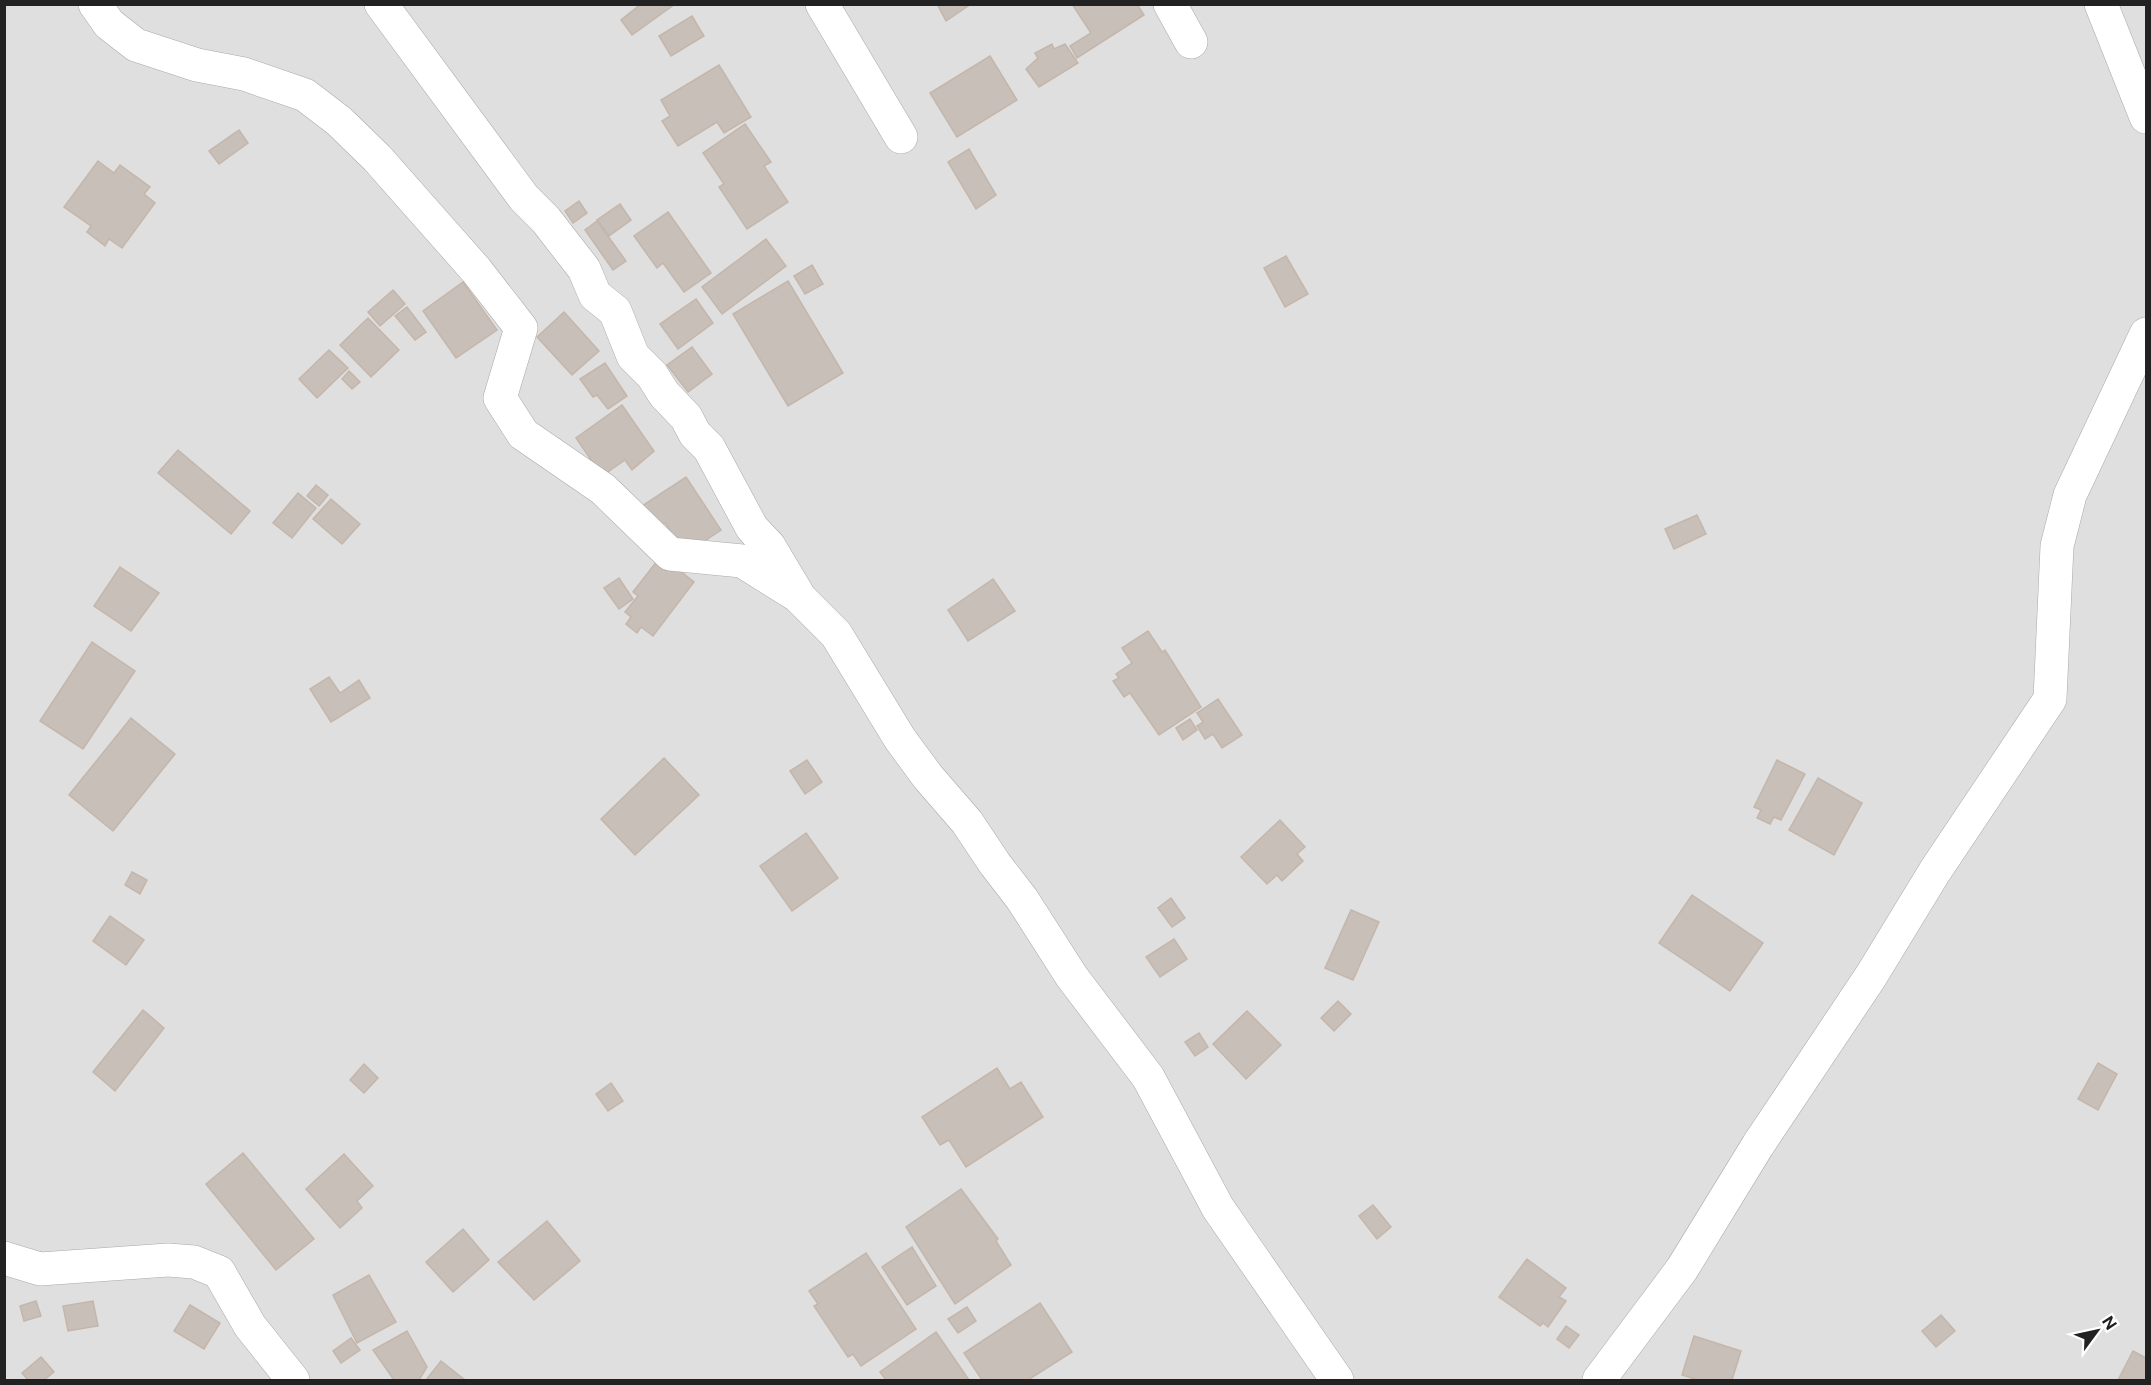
<svg xmlns="http://www.w3.org/2000/svg" width="2151" height="1385" font-family="'Public Sans',sans-serif">
<rect width="100%" height="100%" fill="#f2efe9"/>
<rect fill="#e0dfdf" x="5" y="5" width="2141" height="1375"/>
<g fill="#c7bfb8" stroke="#c4b6ab" stroke-width="1.5">
<polygon points="641,4 675,4 632,35 621,20"/>
<polygon points="937,4 971,4 946,21"/>
<polygon points="1072,4 1137,4 1144,15 1077,58 1070,46 1091,33"/>
<polygon points="692,16 704,36 671,56 659,36"/>
<polygon points="1052,44 1054,49 1065,44 1078,63 1039,87 1026,69 1038,58 1035,53"/>
<polygon points="990,56 1017,100 957,137 930,93"/>
<polygon points="719,65 751,117 724,133 717,122 678,146 662,121 670,116 661,100"/>
<polygon points="745,124 771,162 764,166 788,202 747,229 719,187 724,184 703,153"/>
<polygon points="239,130 248,143 219,164 209,151"/>
<polygon points="969,149 996,195 976,209 948,162"/>
<polygon points="98,161 114,173 120,165 150,187 144,194 155,203 122,248 109,239 105,246 87,232 91,226 64,207"/>
<polygon points="579,201 587,213 573,223 565,211"/>
<polygon points="620,204 631,220 609,236 597,220"/>
<polygon points="668,212 711,273 684,292 663,263 657,268 634,236"/>
<polygon points="597,221 626,261 613,270 585,230"/>
<polygon points="766,239 786,266 722,314 702,287"/>
<polygon points="1286,256 1308,294 1285,307 1264,268"/>
<polygon points="812,265 823,284 805,294 794,276"/>
<polygon points="788,281 843,373 788,406 733,314"/>
<polygon points="463,282 497,330 456,358 423,311"/>
<polygon points="393,290 405,304 380,326 368,312"/>
<polygon points="696,299 713,323 678,349 660,324"/>
<polygon points="407,307 426,332 415,340 395,316"/>
<polygon points="564,312 599,351 572,375 537,337"/>
<polygon points="368,318 399,350 371,377 340,345"/>
<polygon points="692,347 712,374 688,392 667,365"/>
<polygon points="329,350 348,368 317,398 299,379"/>
<polygon points="605,363 627,396 608,409 597,395 593,397 580,379"/>
<polygon points="349,371 360,382 352,389 342,379"/>
<polygon points="622,405 654,451 632,470 625,460 602,476 576,438"/>
<polygon points="178,450 250,511 231,534 158,473"/>
<polygon points="686,477 721,530 685,554 665,523 651,533 636,510"/>
<polygon points="316,485 328,495 319,506 307,496"/>
<polygon points="298,493 316,508 292,538 273,523"/>
<polygon points="331,499 360,524 342,544 313,519"/>
<polygon points="1697,515 1706,534 1674,549 1665,529"/>
<polygon points="661,556 694,582 653,636 641,627 637,633 626,624 631,617 625,612 638,596 633,592"/>
<polygon points="120,567 159,593 131,631 94,606"/>
<polygon points="619,578 633,599 619,609 604,588"/>
<polygon points="993,579 1015,611 968,641 948,610"/>
<polygon points="1148,631 1162,652 1165,650 1201,707 1159,735 1130,693 1124,697 1113,681 1119,678 1116,674 1132,663 1122,648"/>
<polygon points="92,642 135,671 83,749 40,721"/>
<polygon points="329,677 340,693 359,680 370,698 331,722 310,689"/>
<polygon points="1218,699 1242,735 1222,748 1213,734 1205,739 1197,726 1203,722 1197,713"/>
<polygon points="131,718 175,754 113,831 69,795"/>
<polygon points="1190,719 1197,730 1183,740 1176,728"/>
<polygon points="664,758 699,795 635,855 601,819"/>
<polygon points="807,760 822,782 805,794 790,771"/>
<polygon points="1777,760 1805,774 1781,820 1774,817 1770,824 1757,818 1761,810 1754,807"/>
<polygon points="1818,778 1862,803 1834,855 1789,830"/>
<polygon points="1280,820 1305,847 1297,854 1303,861 1282,881 1277,875 1267,884 1241,857"/>
<polygon points="806,833 838,878 792,911 760,866"/>
<polygon points="132,872 147,880 140,894 125,885"/>
<polygon points="1692,895 1763,943 1730,991 1659,943"/>
<polygon points="1171,898 1185,918 1172,927 1158,908"/>
<polygon points="1351,910 1379,922 1353,980 1325,968"/>
<polygon points="110,916 144,940 126,965 93,941"/>
<polygon points="1174,939 1187,959 1160,977 1146,957"/>
<polygon points="1338,1001 1351,1014 1334,1031 1321,1018"/>
<polygon points="143,1010 164,1028 115,1091 93,1072"/>
<polygon points="1247,1011 1281,1045 1246,1079 1213,1044"/>
<polygon points="1199,1033 1208,1047 1195,1056 1185,1042"/>
<polygon points="2098,1063 2117,1074 2098,1110 2078,1099"/>
<polygon points="364,1064 378,1078 364,1093 350,1080"/>
<polygon points="997,1068 1010,1089 1021,1082 1043,1117 966,1167 949,1140 940,1145 922,1117"/>
<polygon points="611,1083 623,1101 608,1111 596,1094"/>
<polygon points="243,1153 314,1239 276,1270 206,1184"/>
<polygon points="344,1154 373,1186 357,1201 362,1208 340,1228 306,1189"/>
<polygon points="961,1189 998,1239 996,1241 1011,1265 955,1304 906,1227"/>
<polygon points="1373,1205 1391,1227 1377,1239 1359,1216"/>
<polygon points="547,1221 580,1261 534,1300 498,1262"/>
<polygon points="463,1229 489,1260 453,1292 426,1262"/>
<polygon points="912,1247 936,1286 907,1305 882,1267"/>
<polygon points="866,1253 916,1329 861,1366 853,1354 848,1357 814,1306 818,1304 809,1291"/>
<polygon points="1527,1259 1566,1288 1559,1297 1566,1301 1548,1327 1543,1323 1540,1326 1499,1297"/>
<polygon points="369,1275 396,1322 357,1343 333,1295"/>
<polygon points="36,1301 41,1316 24,1321 20,1306"/>
<polygon points="93,1301 98,1326 68,1331 63,1306"/>
<polygon points="1040,1303 1072,1352 1028,1380 982,1380 964,1353"/>
<polygon points="190,1305 220,1323 204,1349 174,1331"/>
<polygon points="967,1307 976,1321 958,1333 948,1319"/>
<polygon points="1941,1315 1955,1331 1936,1347 1922,1331"/>
<polygon points="1566,1326 1579,1335 1569,1348 1557,1339"/>
<polygon points="407,1331 427,1367 419,1380 394,1380 373,1350"/>
<polygon points="936,1332 969,1380 886,1380 880,1372"/>
<polygon points="1694,1336 1741,1351 1732,1380 1698,1380 1682,1375"/>
<polygon points="351,1338 360,1350 341,1363 333,1351"/>
<polygon points="2133,1351 2146,1358 2146,1380 2118,1380"/>
<polygon points="41,1357 54,1372 44,1380 28,1380 22,1373"/>
<polygon points="441,1361 465,1380 426,1380"/>
</g>
<g fill="none" stroke-linecap="round" stroke-linejoin="round">
<g stroke="#a9a9a9" stroke-width="34">
<g id="minor">
<polyline points="95,4 109,24 136,45 197,65 244,74 305,95 339,121 377,158 476,270 521,328 500,398 523,434 603,489 670,554 742,561 798,596 836,634 900,739 928,777 967,822 995,864 1022,899 1072,977 1148,1077 1218,1208 1337,1380"/>
<polyline points="381,4 524,198 546,220 584,269 595,295 615,311 633,356 652,375 664,394 686,417 695,434 709,448 752,528 769,546 797,593"/>
<polyline points="822,4 901,137"/>
<polyline points="1170,4 1191,42"/>
<polyline points="2101,4 2146,117"/>
<polyline points="4,1258 40,1269 168,1260 194,1262 219,1272 250,1326 293,1380"/>
<polyline points="1599,1380 1682,1269 1758,1145 1871,976 1935,871 2050,699 2057,546 2070,495 2146,334"/>
</g>
</g>
<use href="#minor" stroke="#fff" stroke-width="33"/>
</g>
<rect width="2151" height="1385" fill="none" stroke="#222222" stroke-width="12"/>
<g transform="translate(2097 1331) rotate(57)" stroke="#ffffff" stroke-width="4.5" paint-order="stroke">
<path d="M0-4.5L10 22L0 15L-10 22Z" fill="#222222"/>
<text y="-9" font-size="16" font-weight="bold" text-anchor="middle" fill="#222222">N</text>
</g>
</svg>
